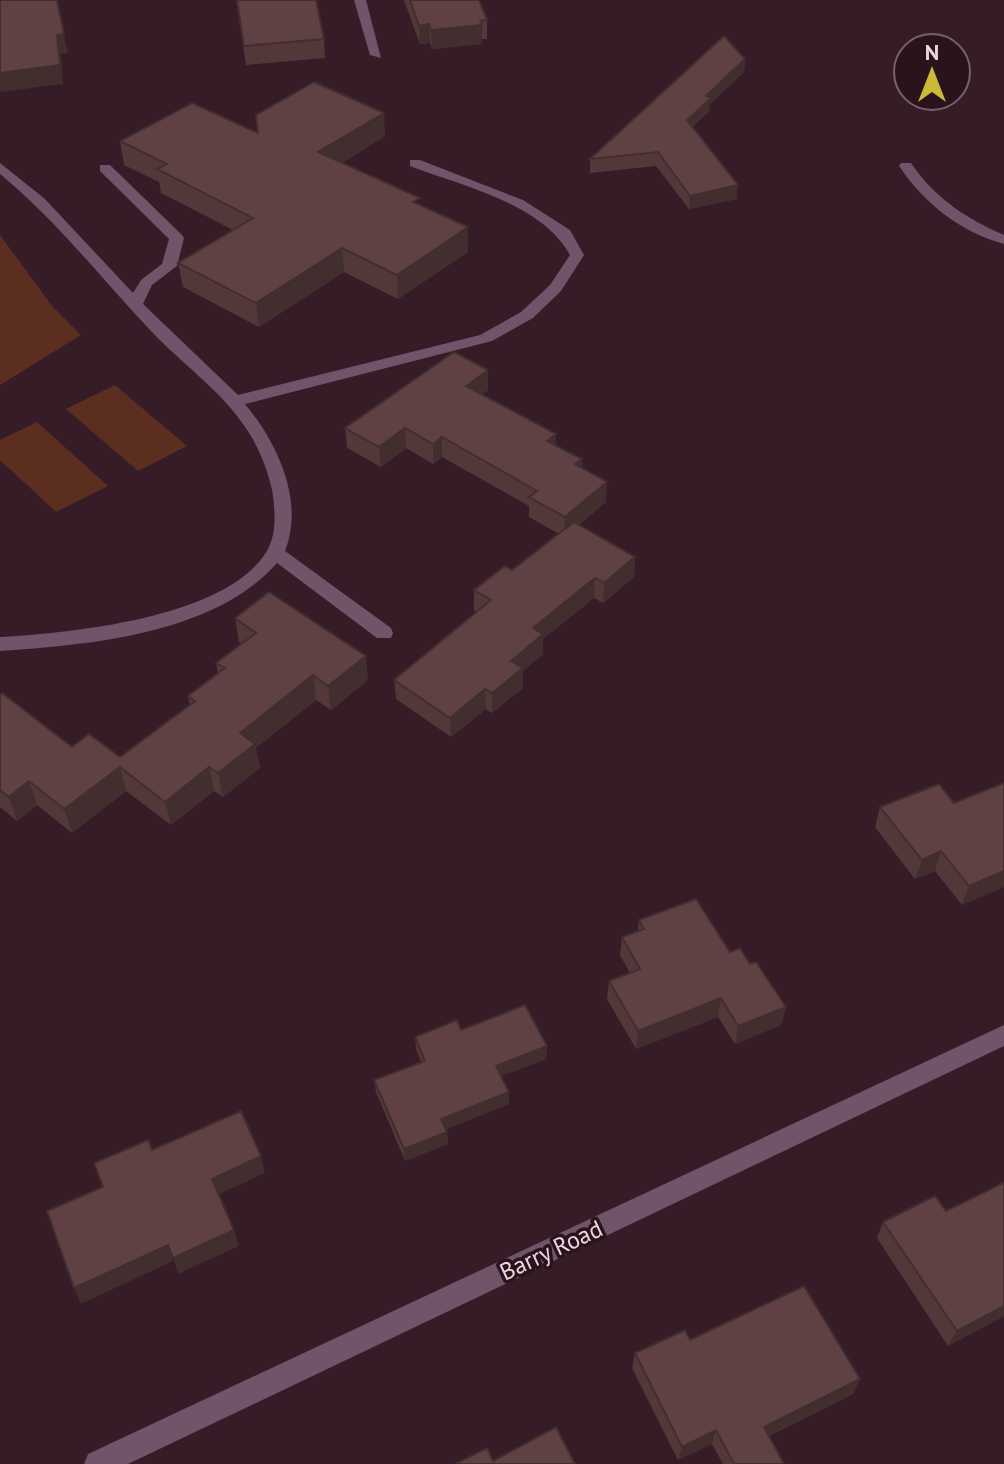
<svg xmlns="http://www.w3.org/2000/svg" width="1004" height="1464" font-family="'PT Sans',sans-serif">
<rect width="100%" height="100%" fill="#351c26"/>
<g fill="#5c2e20">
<polygon points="0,235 52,306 81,335 0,385"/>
<polygon points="115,385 187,446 138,471 66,409"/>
<polygon points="37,422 108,486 56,512 0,460 0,440"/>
</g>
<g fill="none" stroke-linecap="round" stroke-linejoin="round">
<g fill="#71536a" fill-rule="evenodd">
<polygon points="354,0 366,0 381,58 370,55"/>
<path d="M410 160H420L523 200 570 230 584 255 561 291 533 318 492 341 245 404C277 442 305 501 285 551L391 628 393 633 391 638H377L277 563C215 634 89 645 0 651V637C70 633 230 618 268 549 277 532 275 509 272 490 267 467 257 443 243 424 219 389 181 363 151 331 101 278 56 220 0 174V163L45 199 133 293 141 280 162 264 169 239 100 171V165H110L182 235 184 238 177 266 152 285 143 304 238 395 480 335 521 312 550 285 570 255C541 203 462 186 410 166Z"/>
<path d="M901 163H911C935 198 965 218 1004 235V244C960 232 924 203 899 166Z"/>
<polygon points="1004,1025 1004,1046 128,1464 84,1464 88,1454"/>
</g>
</g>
<g fill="#53383a">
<polygon points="236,0 324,39 325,58 246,65"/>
<polygon points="404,0 479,0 487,20 487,39 482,39 482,44 432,49 430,43 420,44"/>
<polygon points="745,59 744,72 710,104 709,111 692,127 737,199 689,209 656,166 590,173 590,159"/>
<polygon points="258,133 385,136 342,163 420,205 468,252 398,299 344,272 259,327 183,287 178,263 233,230 161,193 159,182 124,165 120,141"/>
<polygon points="488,370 488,390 482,394 556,434 555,445 582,459 582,468 606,502 579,525 635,557 634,577 603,603 594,598 543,639 543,654 523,671 523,688 492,713 486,709 451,737 396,699 394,680 477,612 474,610 474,590 512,570 559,534 529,517 529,506 442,457 433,464 406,448 381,467 347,448 345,428"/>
<polygon points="235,618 368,680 331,710 316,700 256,748 260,768 223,797 214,791 171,825 126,791 72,833 37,805 17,821 0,807 0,694 72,747 120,757 190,705 188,696 218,673 216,663 241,644 239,642"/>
<polygon points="880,807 1004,887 962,905 935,871 915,879 875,827"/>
<polygon points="639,920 730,952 750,964 786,1007 781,1025 735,1044 718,1017 636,1049 607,999 609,981 630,973 620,955 622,937 638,931"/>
<polygon points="461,1030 547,1046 546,1059 501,1076 509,1092 509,1104 446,1129 448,1144 405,1161 376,1092 374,1080 421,1062 416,1049 415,1037"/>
<polygon points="1004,1185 1004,1316 948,1346 877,1238 883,1222 946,1211"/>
<polygon points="690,1340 860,1379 853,1394 769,1436 784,1464 723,1464 712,1444 678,1460 632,1368 635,1353"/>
</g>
<g fill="#432e2f">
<polygon points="429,24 430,43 420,44 419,26"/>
<polygon points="482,25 482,44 432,49 431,30"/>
<polygon points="64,34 68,53 61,54 63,84 0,92 0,73 57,35"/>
<polygon points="745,59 744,72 710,104 709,111 686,134 687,120 706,96"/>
<polygon points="384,113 385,136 320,176 318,152"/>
<polygon points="738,185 737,199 689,209 690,196"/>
<polygon points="468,227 468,252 398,299 397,275"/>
<polygon points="342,248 344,272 259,327 256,303"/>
<polygon points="488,370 488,390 466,405 466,386"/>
<polygon points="405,428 406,448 381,467 379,447"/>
<polygon points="556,434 555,454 547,441"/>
<polygon points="442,437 442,457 433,464 433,444"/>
<polygon points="582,459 581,479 575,464"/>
<polygon points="607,482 606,502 564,537 565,517"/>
<polygon points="635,557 634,577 603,603 604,583"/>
<polygon points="595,578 594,598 543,639 543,654 523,671 523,688 492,713 492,693 533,628"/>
<polygon points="366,656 368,680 331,710 328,686"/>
<polygon points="313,675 316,700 256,748 260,768 223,797 218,773 240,733"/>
<polygon points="485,689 486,709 451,737 450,718"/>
<polygon points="120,767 126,791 72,833 64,809"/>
<polygon points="209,767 214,791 171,825 165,802"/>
<polygon points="29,781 37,805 17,821 9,797"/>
<polygon points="941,851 935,871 915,879 922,860"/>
<polygon points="1004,871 1004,887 962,905 969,886"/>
<polygon points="721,998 718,1017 636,1049 638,1031"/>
<polygon points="786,1007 781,1025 735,1044 738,1026"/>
<polygon points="547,1046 546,1059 496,1078 496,1066"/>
<polygon points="509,1092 509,1104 442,1131 441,1119"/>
<polygon points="447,1132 448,1144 405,1161 404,1149"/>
<polygon points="261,1156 265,1173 217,1195 212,1179"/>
<polygon points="234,1230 239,1246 178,1274 173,1258"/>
<polygon points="168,1245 173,1261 81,1304 74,1288"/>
<polygon points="1004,1306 1004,1316 948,1346 957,1331"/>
<polygon points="860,1379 853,1394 759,1440 764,1427"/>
<polygon points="716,1430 712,1444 678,1460 682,1447"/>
</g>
<g fill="#604143" stroke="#432e2f" stroke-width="2">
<polygon points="0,0 57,0 64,34 57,35 60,65 0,73"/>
<polygon points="237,0 316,0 324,39 244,46"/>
<polygon points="410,0 479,0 487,20 480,21 482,25 431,30 429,24 419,26"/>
<polygon points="724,36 745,59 706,96 711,98 687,120 738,185 690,196 658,152 590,159"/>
<polygon points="314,82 384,113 318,152 420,198 413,202 468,227 397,275 342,248 256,303 178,263 253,218 157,169 167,164 120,141 192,103 258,133 256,115"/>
<polygon points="454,352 488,370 466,386 556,434 547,441 582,459 575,464 607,482 565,517 529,497 537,491 442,437 433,444 405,428 379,447 345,428"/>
<polygon points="574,522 635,557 604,583 595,578 533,628 543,634 511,661 523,668 492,693 485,689 450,718 394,680 491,600 474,590 505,566 512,570"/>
<polygon points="269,592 366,656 328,686 313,675 240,733 255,744 218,773 209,767 165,802 120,767 64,809 29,781 9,797 0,790 0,694 2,693 72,747 89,734 120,757 195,701 188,696 225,668 216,663 256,633 235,618"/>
<polygon points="1004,783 1004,871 969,886 941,851 922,860 880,807 939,784 954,803"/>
<polygon points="696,899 730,952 740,948 750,964 756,962 786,1007 738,1026 721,998 638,1031 609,981 640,969 622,937 644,929 639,920"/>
<polygon points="525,1005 547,1046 496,1066 509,1092 441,1119 447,1132 404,1149 374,1080 425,1061 415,1037 457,1020 461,1030"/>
<polygon points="241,1111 261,1156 212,1179 234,1230 173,1258 168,1245 74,1288 47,1211 103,1187 94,1163 148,1140 152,1150"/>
<polygon points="1003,1183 1004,1185 1004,1306 957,1331 883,1222 935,1196 946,1211"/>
<polygon points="804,1286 860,1379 764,1427 784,1464 734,1464 716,1430 682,1447 635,1353 685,1330 690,1340"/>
<polygon points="556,1427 575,1464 455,1464 487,1448 493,1461"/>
</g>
<g text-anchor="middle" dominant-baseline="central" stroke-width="7" stroke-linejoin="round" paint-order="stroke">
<g font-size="24" fill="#e9d8de" stroke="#2b131d">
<text transform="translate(551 1250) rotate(-25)">Barry Road</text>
</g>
</g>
<g transform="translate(932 72)"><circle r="38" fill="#2b131d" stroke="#77626a" stroke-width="2"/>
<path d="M0-6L14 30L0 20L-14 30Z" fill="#cdb938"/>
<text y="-12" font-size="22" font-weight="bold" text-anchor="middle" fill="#e9d8de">N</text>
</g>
</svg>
